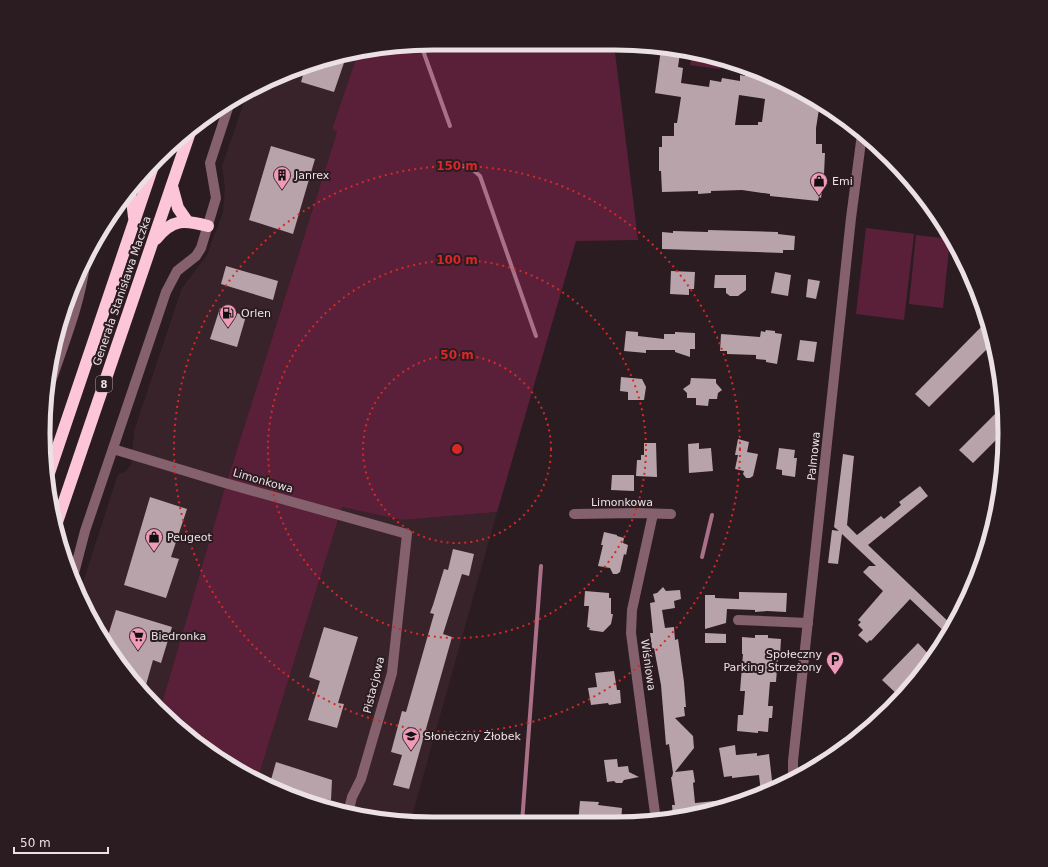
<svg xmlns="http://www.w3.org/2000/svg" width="1048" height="867" font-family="'DejaVu Sans',sans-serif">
<rect width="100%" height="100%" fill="#2b1c21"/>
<g fill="#39232b">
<polygon points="358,53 332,129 337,132 224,491 160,710 124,671 83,606 79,595 118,474 126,471 131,465 134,431 182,288 207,255 223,212 225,187 222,166 248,91 333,56"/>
<polygon points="342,507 402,520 497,512 410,823 333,811 257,781"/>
</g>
<g fill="#5b2039">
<polygon points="434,43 614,44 638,240 576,241 497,512 402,520 342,507 257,781 176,727 160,710 224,491 337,132 332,129 358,53"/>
<polygon points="692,56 726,64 726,65 719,69 690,65"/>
<polygon points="866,228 914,234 904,320 856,314"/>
<polygon points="916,235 950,239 943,308 909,304"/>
</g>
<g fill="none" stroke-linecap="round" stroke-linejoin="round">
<g stroke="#aa7087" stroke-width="4">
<polyline points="421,45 450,126"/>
<polyline points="458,165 471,168 480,176 536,336"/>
<polyline points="702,557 712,515"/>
<polyline points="522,823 541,566"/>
</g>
</g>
<g fill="#b7a3a9" fill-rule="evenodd">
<path d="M661 49 680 53 678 67 683 68 681 83 709 87 710 80 721 82 722 78 740 81V75L745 76 746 69 767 74 766 83 786 86 785 89 797 91 820 103 816 128V144H822V153H825L824 174 821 198 819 197 818 201 770 196V194L742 190 711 191V193L698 194V191L662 192 661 171H659V147H662V136H674V123H677L681 97 655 93ZM739 95 765 99 762 122H758V125H735Z"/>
<polygon points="347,54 334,92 301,82 305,68 333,56"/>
<polygon points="271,146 315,159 293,234 249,220"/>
<polygon points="708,230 778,232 778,234 795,236 794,250 783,250 783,253 662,249 662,232 673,233 673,231 708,232"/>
<polygon points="226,266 278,281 273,300 221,284"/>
<polygon points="671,271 695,272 694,289 689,289 689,295 670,294"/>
<polygon points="775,272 791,275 788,296 771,293"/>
<polygon points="715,275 746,275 746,290 738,296 730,296 726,293 726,288 714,288"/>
<polygon points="808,279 820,281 816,299 806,297"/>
<polygon points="220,308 246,316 237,347 210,339"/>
<polygon points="987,321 992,333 993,343 929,407 915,394"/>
<polygon points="766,330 775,331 775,333 782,334 777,364 766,362 766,360 756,359 756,355 727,354 727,351 720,351 721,334 760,337 761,331 765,332"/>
<polygon points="626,331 638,332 638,336 664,339 664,334 675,334 675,332 695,333 695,349 690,349 690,357 675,352 675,350 646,350 646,353 624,351"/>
<polygon points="800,340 817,342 814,362 797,360"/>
<polygon points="621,377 642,379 646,387 644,400 628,400 628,392 620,391"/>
<polygon points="691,378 716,379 716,383 722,390 718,393 717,399 709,399 708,406 696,405 696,398 687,398 687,393 683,389 690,384"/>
<polygon points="1004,405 1003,433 973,463 959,450"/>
<polygon points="738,439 749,442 747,452 758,454 753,476 750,478 746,478 743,474 744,471 735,469 738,455 735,455"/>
<polygon points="644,443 656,443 657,477 636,476 637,460 641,460 641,455 644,455"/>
<polygon points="699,443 699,449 711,448 713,471 689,473 688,444"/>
<polygon points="779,448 795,450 794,458 797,458 795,477 782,475 782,470 776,469"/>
<polygon points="843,454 854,456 847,525 857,535 881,516 884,519 901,505 899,502 920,486 928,496 868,545 954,627 948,635 910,599 871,641 870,640 867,643 858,635 863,630 858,625 861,622 858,620 883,591 863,572 869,566 876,566 842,534 838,564 828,563 832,530 839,531 834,527"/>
<polygon points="612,475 634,475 634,491 611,490"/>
<polygon points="150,497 187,509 171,557 179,559 166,598 124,585"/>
<polygon points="604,532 617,535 617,536 624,538 623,543 628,545 626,555 624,554 620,572 617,574 613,574 610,568 598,566 603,545 601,545"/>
<polygon points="453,549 474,554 469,576 462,574 443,634 452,637 409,789 393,785 402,755 391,752 402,711 406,712 434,614 430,613 433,605 444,569 448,570"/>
<polygon points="663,587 666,591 680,590 681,599 674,601 675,608 662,610 665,628 674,627 675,640 678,639 684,682 686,707 684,707 685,716 675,718 693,736 694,748 675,772 693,770 695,782 693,783 695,803 715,801 716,811 673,818 672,805 675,805 671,777 672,777 673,773 669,744 666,745 661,685 654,648 652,649 650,633 653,633 650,603 655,602 653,594 657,593"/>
<polygon points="585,591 609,593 609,598 611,598 611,614 613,614 611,624 603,632 589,630 590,628 587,627 589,606 584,606"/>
<polygon points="739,592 787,593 786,612 767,611 755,612 755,610 727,609 726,623 705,629 705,595 715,595 715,598 739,599"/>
<polygon points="116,610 172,627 161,663 153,660 144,692 124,671 106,642"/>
<polygon points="324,627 358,637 338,703 344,704 337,728 308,720 320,681 309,677"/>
<polygon points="705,633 726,634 726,643 705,643"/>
<polygon points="755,635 768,635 768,638 781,639 780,656 778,656 776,682 770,682 768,706 773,706 772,718 769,718 768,732 758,731 758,733 737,731 738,715 743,715 745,691 740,691 743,654 742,654 742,637 755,638"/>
<polygon points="918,643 932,658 915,681 900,697 882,680"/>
<polygon points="614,671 617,690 620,690 621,703 609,705 608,703 591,705 588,688 597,687 595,673"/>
<polygon points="735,745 736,755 757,753 757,756 769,754 773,789 761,793 759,775 732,778 732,776 724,777 719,748"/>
<polygon points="617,759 618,767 628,766 629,772 639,777 624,780 622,783 616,783 614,781 607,782 604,760"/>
<polygon points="276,762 332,780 331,800 306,798 295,795 295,797 269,787"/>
<polygon points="580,801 599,802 598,805 622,808 621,823 578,823"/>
</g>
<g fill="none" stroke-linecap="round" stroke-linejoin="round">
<g stroke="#85616d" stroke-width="10">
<path d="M47 394C60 352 80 307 85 264"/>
<polyline points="113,449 225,483 407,534 392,673 361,779 352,797 348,813"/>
<polyline points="574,514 637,513 671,514"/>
<polyline points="653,514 632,610 631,633 656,821"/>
<polyline points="73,577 85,531 166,292 177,271 196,256 201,248 216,198 210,163 230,102"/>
<polyline points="738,620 808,623"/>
<polyline points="793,780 793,761 851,218 862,134"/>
</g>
<g stroke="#fdc6d8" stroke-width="12">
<polyline points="172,186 178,208 187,221"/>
<polyline points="129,192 132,200 134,217"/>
<path d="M156 239C173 218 185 220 208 226"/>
<polyline points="48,476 155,160"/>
<polyline points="56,525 190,132"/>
</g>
</g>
<g fill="none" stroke="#d62828" stroke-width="2" stroke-dasharray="2 4">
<circle cx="457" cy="449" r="94"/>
<circle cx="457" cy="449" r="189"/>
<circle cx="457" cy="449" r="283"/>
</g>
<defs>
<g id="building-pin" transform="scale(0.9)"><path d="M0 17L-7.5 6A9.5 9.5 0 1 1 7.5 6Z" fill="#ef9ab8" stroke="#2b1c21"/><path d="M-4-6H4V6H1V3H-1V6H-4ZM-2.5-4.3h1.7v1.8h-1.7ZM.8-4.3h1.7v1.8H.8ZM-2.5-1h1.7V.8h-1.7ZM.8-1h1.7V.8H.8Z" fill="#111"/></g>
<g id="shop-pin" transform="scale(0.9)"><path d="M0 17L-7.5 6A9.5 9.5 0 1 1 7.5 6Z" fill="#ef9ab8" stroke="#2b1c21"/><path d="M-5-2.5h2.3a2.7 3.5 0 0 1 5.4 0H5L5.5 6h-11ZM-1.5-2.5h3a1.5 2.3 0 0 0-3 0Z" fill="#111"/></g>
<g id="fuel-pin" transform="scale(0.9)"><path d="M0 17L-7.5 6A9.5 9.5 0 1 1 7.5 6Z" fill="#ef9ab8" stroke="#2b1c21"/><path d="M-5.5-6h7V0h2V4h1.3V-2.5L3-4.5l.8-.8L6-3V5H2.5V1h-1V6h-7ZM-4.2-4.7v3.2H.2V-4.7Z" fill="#111"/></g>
<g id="supermarket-pin" transform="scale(0.9)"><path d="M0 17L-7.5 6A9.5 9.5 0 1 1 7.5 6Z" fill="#ef9ab8" stroke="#2b1c21"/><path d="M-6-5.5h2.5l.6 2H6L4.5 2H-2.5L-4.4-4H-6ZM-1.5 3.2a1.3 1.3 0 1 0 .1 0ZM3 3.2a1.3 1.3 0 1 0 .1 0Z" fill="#111"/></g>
<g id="parking-pin" transform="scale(0.9)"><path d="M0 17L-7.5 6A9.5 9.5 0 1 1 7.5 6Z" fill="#ef9ab8" stroke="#2b1c21"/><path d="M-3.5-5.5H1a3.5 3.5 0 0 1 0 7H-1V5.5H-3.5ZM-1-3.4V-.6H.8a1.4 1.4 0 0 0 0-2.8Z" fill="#111"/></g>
<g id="school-pin" transform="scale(0.9)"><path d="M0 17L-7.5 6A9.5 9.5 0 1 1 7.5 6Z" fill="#ef9ab8" stroke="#2b1c21"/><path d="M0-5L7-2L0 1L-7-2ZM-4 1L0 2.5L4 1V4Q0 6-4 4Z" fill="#111"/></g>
</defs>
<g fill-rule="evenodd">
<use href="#building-pin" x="282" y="175"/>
<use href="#shop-pin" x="819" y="181"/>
<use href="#fuel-pin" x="228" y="313"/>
<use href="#shop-pin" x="154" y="537"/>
<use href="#supermarket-pin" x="138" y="636"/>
<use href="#parking-pin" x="835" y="660"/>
<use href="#school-pin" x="411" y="736"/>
</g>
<g text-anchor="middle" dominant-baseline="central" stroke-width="4" stroke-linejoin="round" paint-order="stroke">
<rect fill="#2b1c21" stroke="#b1a5a9" stroke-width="1" x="96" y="376" width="16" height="16" rx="3"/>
<g font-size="10" font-weight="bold" fill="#ebe0e3">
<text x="104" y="384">8</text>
</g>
<g font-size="11" fill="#ebe0e3" stroke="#2b1c21" text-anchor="start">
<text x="295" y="175">Janrex</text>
<text x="832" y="181">Emi</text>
<text x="241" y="313">Orlen</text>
<text x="167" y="537">Peugeot</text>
<text x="151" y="636">Biedronka</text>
<text x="822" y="654" text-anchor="end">Społeczny<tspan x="822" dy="13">Parking Strzeżony</tspan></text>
<text x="424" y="736">Słoneczny Żłobek</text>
</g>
<g font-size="11" fill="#ebe0e3" stroke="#2b1c21">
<text transform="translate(122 291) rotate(-71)">Generała Stanisława Maczka</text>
<text transform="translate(814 456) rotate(-84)">Palmowa</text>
<text transform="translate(263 481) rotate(16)">Limonkowa</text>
<text x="622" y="502">Limonkowa</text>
<text transform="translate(648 665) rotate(82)">Wiśniowa</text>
<text transform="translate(374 685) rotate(-76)">Pistacjowa</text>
</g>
</g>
<path d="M0 0H1048V867H0ZM433 50H615A383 383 0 0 1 998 433V434A383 383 0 0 1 615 817H433A383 383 0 0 1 50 434V433A383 383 0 0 1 433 50Z" fill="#2b1c21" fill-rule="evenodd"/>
<path fill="none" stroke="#ebe0e3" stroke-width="5" d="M433 50H615A383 383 0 0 1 998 433V434A383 383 0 0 1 615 817H433A383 383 0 0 1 50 434V433A383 383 0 0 1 433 50Z"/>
<circle cx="457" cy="449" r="6" fill="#d62828" stroke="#2b1c21" stroke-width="2"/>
<g font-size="12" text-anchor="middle" font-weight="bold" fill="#d62828" stroke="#2b1c21" stroke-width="4" stroke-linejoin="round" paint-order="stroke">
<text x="457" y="170">150 m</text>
<text x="457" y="264">100 m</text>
<text x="457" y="359">50 m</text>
</g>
<path d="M14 847v6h94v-6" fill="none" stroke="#ebe0e3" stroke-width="2"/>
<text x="20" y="847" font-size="12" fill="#ebe0e3" stroke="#2b1c21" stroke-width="3" paint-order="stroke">50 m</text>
</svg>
